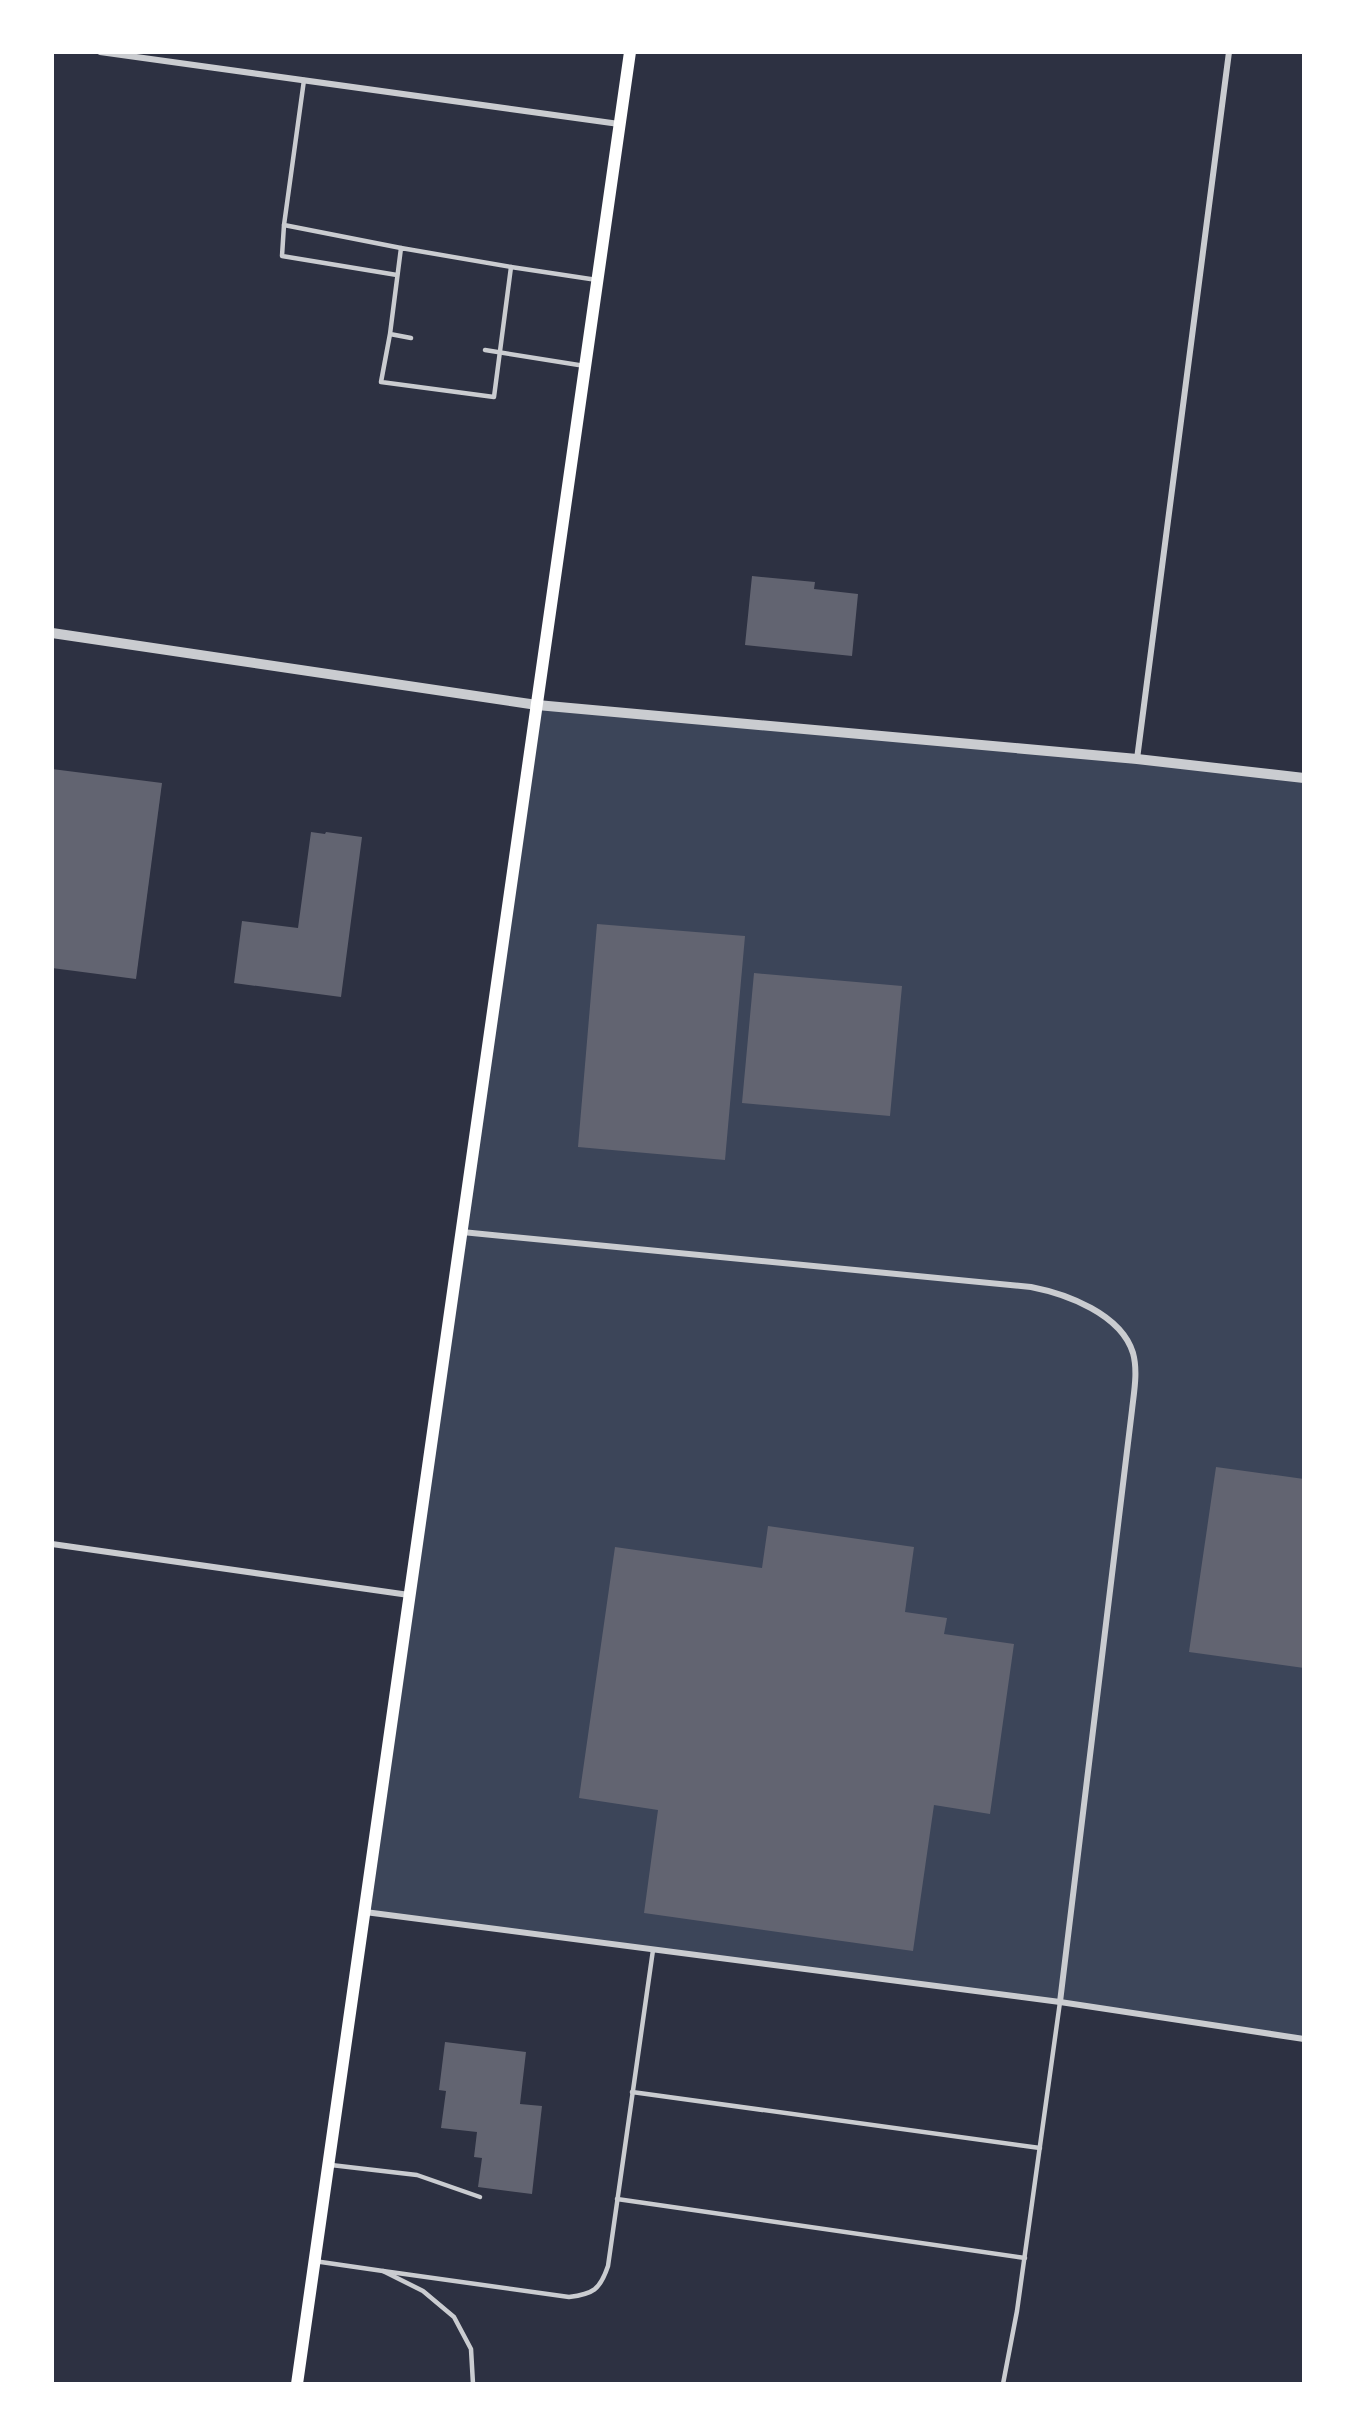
<svg xmlns="http://www.w3.org/2000/svg" width="1356" height="2436" font-family="Overpass,sans-serif">
<rect width="100%" height="100%" fill="#2d3142"/>
<polygon fill="#3c4559" points="537,705 1303,778 1303,2039 1060,2002 364,1912"/>
<g fill="#626471">
<polygon points="752,576 815,582 814,589 858,594 852,656 745,645"/>
<polygon points="52,769 162,783 136,979 52,968"/>
<polygon points="311,832 325,834 326,832 362,837 341,997 234,983 242,921 298,928"/>
<polygon points="597,924 745,936 725,1160 578,1147"/>
<polygon points="754,973 902,986 890,1116 742,1103"/>
<polygon points="1216,1467 1304,1479 1304,1668 1189,1652"/>
<polygon points="768,1526 914,1547 905,1612 947,1618 944,1634 1014,1644 990,1814 934,1805 913,1951 644,1913 658,1810 579,1798 615,1547 762,1568"/>
<polygon points="445,2042 526,2052 520,2104 542,2106 532,2194 478,2187 482,2158 474,2157 477,2132 441,2128 446,2091 439,2090"/>
</g>
<g fill="none" stroke-linecap="round" stroke-linejoin="round">
<g stroke="#caccd0" stroke-width="4.5">
<polyline points="304,80 284,225 401,248"/>
<polyline points="284,225 282,256 397,275"/>
<polyline points="511,267 597,280"/>
<polyline points="390,334 401,248 511,267 494,397 381,382 390,334 411,338"/>
<polyline points="485,350 585,366"/>
<polyline points="632,2092 1040,2148"/>
<polyline points="331,2165 417,2175 480,2197"/>
<polyline points="617,2199 1025,2258"/>
<polyline points="314,2261 383,2271 423,2291 454,2317 471,2349 473,2384"/>
<path d="M383 2271 569 2297C593 2294 600 2290 608 2266L653 1950"/>
<polyline points="1003,2384 1017,2311 1060,2002"/>
</g>
<g stroke="#caccd0" stroke-width="6">
<polyline points="100,52 619,124"/>
<polyline points="1137,759 1229,52"/>
<path d="M462 1232 1031 1287C1067 1294 1121 1314 1133 1353 1138 1371 1134 1392 1132 1410L1060 2002"/>
<polyline points="52,1544 409,1595"/>
<polyline points="365,1912 1060,2002 1304,2039"/>
</g>
<polyline stroke="#caccd0" stroke-width="10" points="52,633 537,705 1137,759 1304,778"/>
<polyline stroke="#fff" stroke-width="12" points="297,2384 630,52"/>
</g>
<rect width="1356" height="2436" fill="none" stroke="#ffffff" stroke-width="108"/>
</svg>
